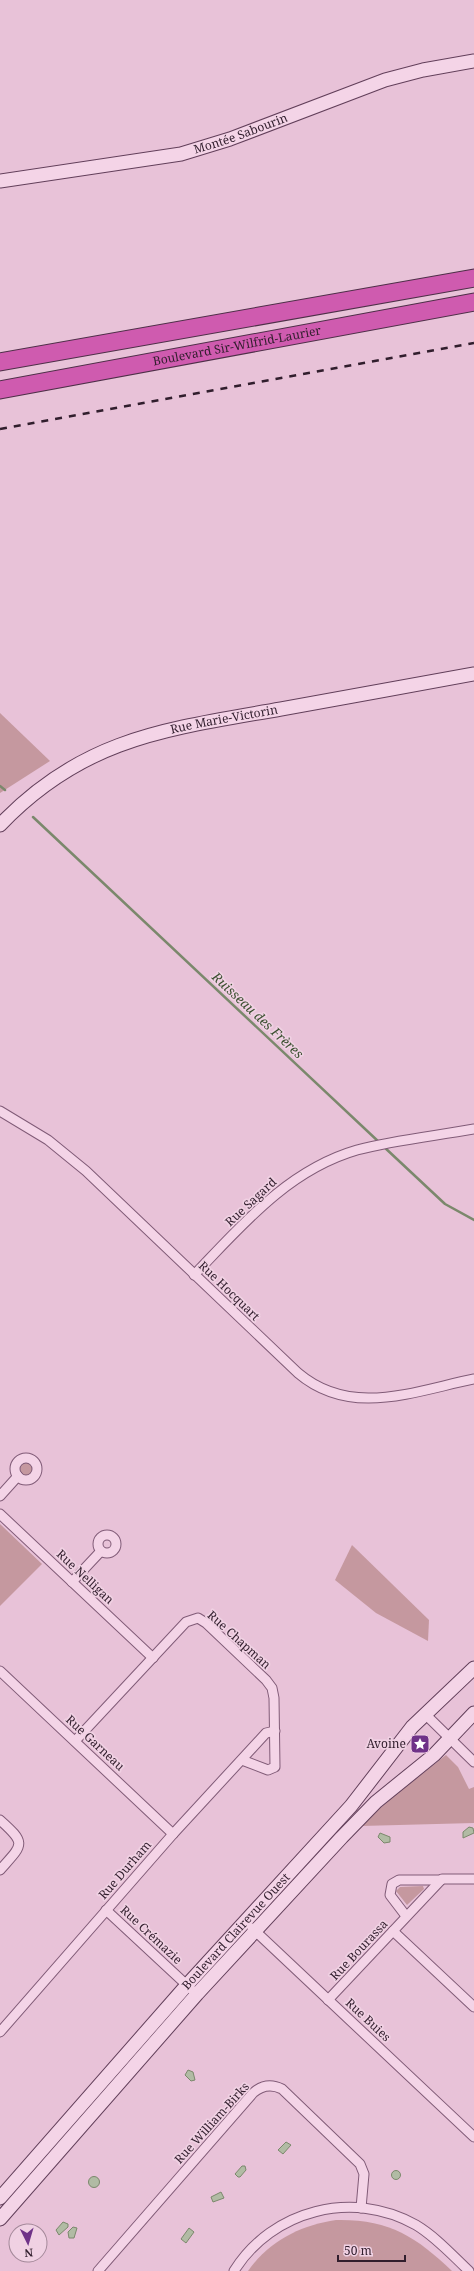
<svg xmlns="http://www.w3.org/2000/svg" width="474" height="2271" viewBox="0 0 474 2271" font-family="'Noto Serif',serif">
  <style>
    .green { fill: #c5989f }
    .water { fill: #b1bba4; stroke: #7b886c }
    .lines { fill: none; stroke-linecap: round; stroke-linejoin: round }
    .stream { stroke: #7b886c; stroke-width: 2.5 }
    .street-casing { stroke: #805b77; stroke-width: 11 }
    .secondary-casing { stroke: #623f5a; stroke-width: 15 }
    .highway-casing { stroke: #4e2f48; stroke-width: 19 }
    .street { stroke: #f4d4e7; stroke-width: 9 }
    .secondary { stroke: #f4d4e7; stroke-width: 13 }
    .highway { stroke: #cf5baf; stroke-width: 17 }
    .rail { stroke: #311e2d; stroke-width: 2.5; stroke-dasharray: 7 7; stroke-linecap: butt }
    .labels { text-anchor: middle; stroke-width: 3.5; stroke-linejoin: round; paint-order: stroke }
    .street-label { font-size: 12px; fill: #311e2d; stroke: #f0d1e3 }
    .poi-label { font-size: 12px; fill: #311e2d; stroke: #f0d1e3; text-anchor: end }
    .water-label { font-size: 13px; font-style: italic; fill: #3a4f2f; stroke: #f0d1e3 }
  </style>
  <rect width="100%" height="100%" fill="#e8c2d8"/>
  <g class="green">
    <path d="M0 713 50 761 0 793Z"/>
    <circle cx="27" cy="1469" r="7"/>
    <path d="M0 1524 42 1564 0 1606Z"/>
    <path d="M352 1545 429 1620 428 1641 376 1613 335 1580Z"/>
    <path d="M446 1755 458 1767 469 1789 474 1787V1823L361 1826 389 1800Z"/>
    <path d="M423 1886 424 1889 407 1905 396 1891 400 1887Z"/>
    <path d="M336 2220C389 2219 415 2236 452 2271H248C269 2241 301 2225 336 2220Z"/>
  </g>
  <g class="water">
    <path d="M469 1827 473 1828 474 1833 463 1838V1832Z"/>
    <path d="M380 1833 390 1837V1842L384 1843 378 1837Z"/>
    <path d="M188 2070 193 2072 195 2080 191 2081 185 2075Z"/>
    <path d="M286 2142 291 2145 283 2154 278 2150Z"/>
    <path d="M242 2166H245L246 2170 240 2177H238L235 2174Z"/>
    <circle cx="396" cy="2175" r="4.5"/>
    <circle cx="94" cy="2182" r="5.5"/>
    <path d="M221 2192 224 2198 213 2202 211 2197Z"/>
    <path d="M63 2222 68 2224V2227L59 2235 56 2230Z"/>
    <path d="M73 2227 77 2228 74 2238H69L68 2232Z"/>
    <path d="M189 2228 194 2232 186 2243 181 2239Z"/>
  </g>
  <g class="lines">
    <g class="stream">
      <path d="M0 786 5 790"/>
      <path d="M33 817 380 1143"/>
      <path d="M383 1146 445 1204 474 1220"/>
    </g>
    <g class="street-casing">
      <g id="street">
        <path d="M0 1111 48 1140 86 1171 298 1373C351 1418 414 1391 474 1379"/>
        <path d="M194 1275C242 1225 288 1170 357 1150 395 1140 435 1136 474 1129"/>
        <circle cx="26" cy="1469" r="11"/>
        <path d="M0 1496 18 1476"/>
        <path d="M0 1514 153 1658"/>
        <circle cx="107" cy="1544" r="9"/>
        <path d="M72 1582 101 1551"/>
        <path d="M0 1671 173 1834"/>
        <path d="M425 1714 474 1762"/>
        <path d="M75 1741 186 1622 198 1618 206 1623 266 1680 272 1688 274 1698 275 1767 268 1770 242 1760"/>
        <path d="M0 1820C27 1844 23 1844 0 1870"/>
        <path d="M106 1910 191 1989"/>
        <path d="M406 1916 390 1895 392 1884 399 1880H441"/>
        <path d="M252 1928 474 2137"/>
        <path d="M393 1931 474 2007"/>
        <path d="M328 2000 442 1879H474"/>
        <path d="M0 2032 173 1834 266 1733 275 1731"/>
        <path d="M98 2271 253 2093C262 2085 272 2084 282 2089L360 2164 364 2174 361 2208"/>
        <path d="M234 2271C272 2210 353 2189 416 2225 436 2237 452 2255 469 2271"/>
      </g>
    </g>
    <g class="secondary-casing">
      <g id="secondary">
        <path id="s1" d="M0 181 181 154 230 139 385 80 423 70 474 61"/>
        <path id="s2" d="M0 825C84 737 168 729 281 709 345 697 410 686 474 674"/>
        <path id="s3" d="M0 2198 187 1985 351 1806 412 1727 474 1668"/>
        <path d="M0 2219 197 1994 342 1837 376 1802 434 1755 474 1713"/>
      </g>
    </g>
    <g class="highway-casing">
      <g id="highway">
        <path d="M0 362 474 278"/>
        <path id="s4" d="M0 390 474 302"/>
      </g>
    </g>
    <use href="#street" class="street"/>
    <use href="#secondary" class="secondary"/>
    <use href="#highway" class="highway"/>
    <path class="rail" d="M0 429 474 343"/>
  </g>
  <defs>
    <g id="sight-square" transform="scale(1)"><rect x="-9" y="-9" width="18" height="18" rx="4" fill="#6f3288" stroke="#f0d1e3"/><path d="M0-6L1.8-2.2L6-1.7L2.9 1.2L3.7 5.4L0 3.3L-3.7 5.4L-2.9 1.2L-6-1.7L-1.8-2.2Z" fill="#fff"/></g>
  </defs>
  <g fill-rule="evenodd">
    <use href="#sight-square" x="420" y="1744"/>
  </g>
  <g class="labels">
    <g class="street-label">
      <text dy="4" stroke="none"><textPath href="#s1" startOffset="246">Montée Sabourin</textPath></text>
      <text dy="4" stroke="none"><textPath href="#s4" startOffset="241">Boulevard Sir-Wilfrid-Laurier</textPath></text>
      <text dy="4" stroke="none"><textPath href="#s2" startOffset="253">Rue Marie-Victorin</textPath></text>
      <text transform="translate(251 1202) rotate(-43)" y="4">Rue Sagard</text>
      <text transform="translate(229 1291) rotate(44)" y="4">Rue Hocquart</text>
      <text transform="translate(85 1577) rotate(43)" y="4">Rue Nelligan</text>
      <text transform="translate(239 1640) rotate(42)" y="4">Rue Chapman</text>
      <text transform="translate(95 1743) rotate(43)" y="4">Rue Garneau</text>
      <text transform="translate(125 1870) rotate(-49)" y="4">Rue Durham</text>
      <text dy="4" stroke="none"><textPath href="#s3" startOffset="356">Boulevard Clairevue Ouest</textPath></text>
      <text transform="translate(151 1935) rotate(43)" y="4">Rue Crémazie</text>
      <text transform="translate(359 1950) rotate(-47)" y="4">Rue Bourassa</text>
      <text transform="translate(368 2020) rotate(43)" y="4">Rue Buies</text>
      <text transform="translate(212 2123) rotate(-48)" y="4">Rue William-Birks</text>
    </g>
    <g class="poi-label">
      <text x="406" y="1748">Avoine</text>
    </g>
    <g class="water-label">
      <text transform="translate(258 1015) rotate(43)" y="5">Ruisseau des Frères</text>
    </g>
  </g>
  <g transform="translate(28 2243) rotate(175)"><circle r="19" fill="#f0d1e3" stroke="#a4899a"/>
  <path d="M0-3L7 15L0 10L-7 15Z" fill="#6f3288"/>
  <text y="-6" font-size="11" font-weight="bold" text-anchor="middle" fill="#311e2d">N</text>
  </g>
  <path d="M338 2255v6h67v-6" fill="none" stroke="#311e2d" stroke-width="2"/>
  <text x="344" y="2255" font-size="12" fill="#311e2d" stroke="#f0d1e3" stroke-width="3" paint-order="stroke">50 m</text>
</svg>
